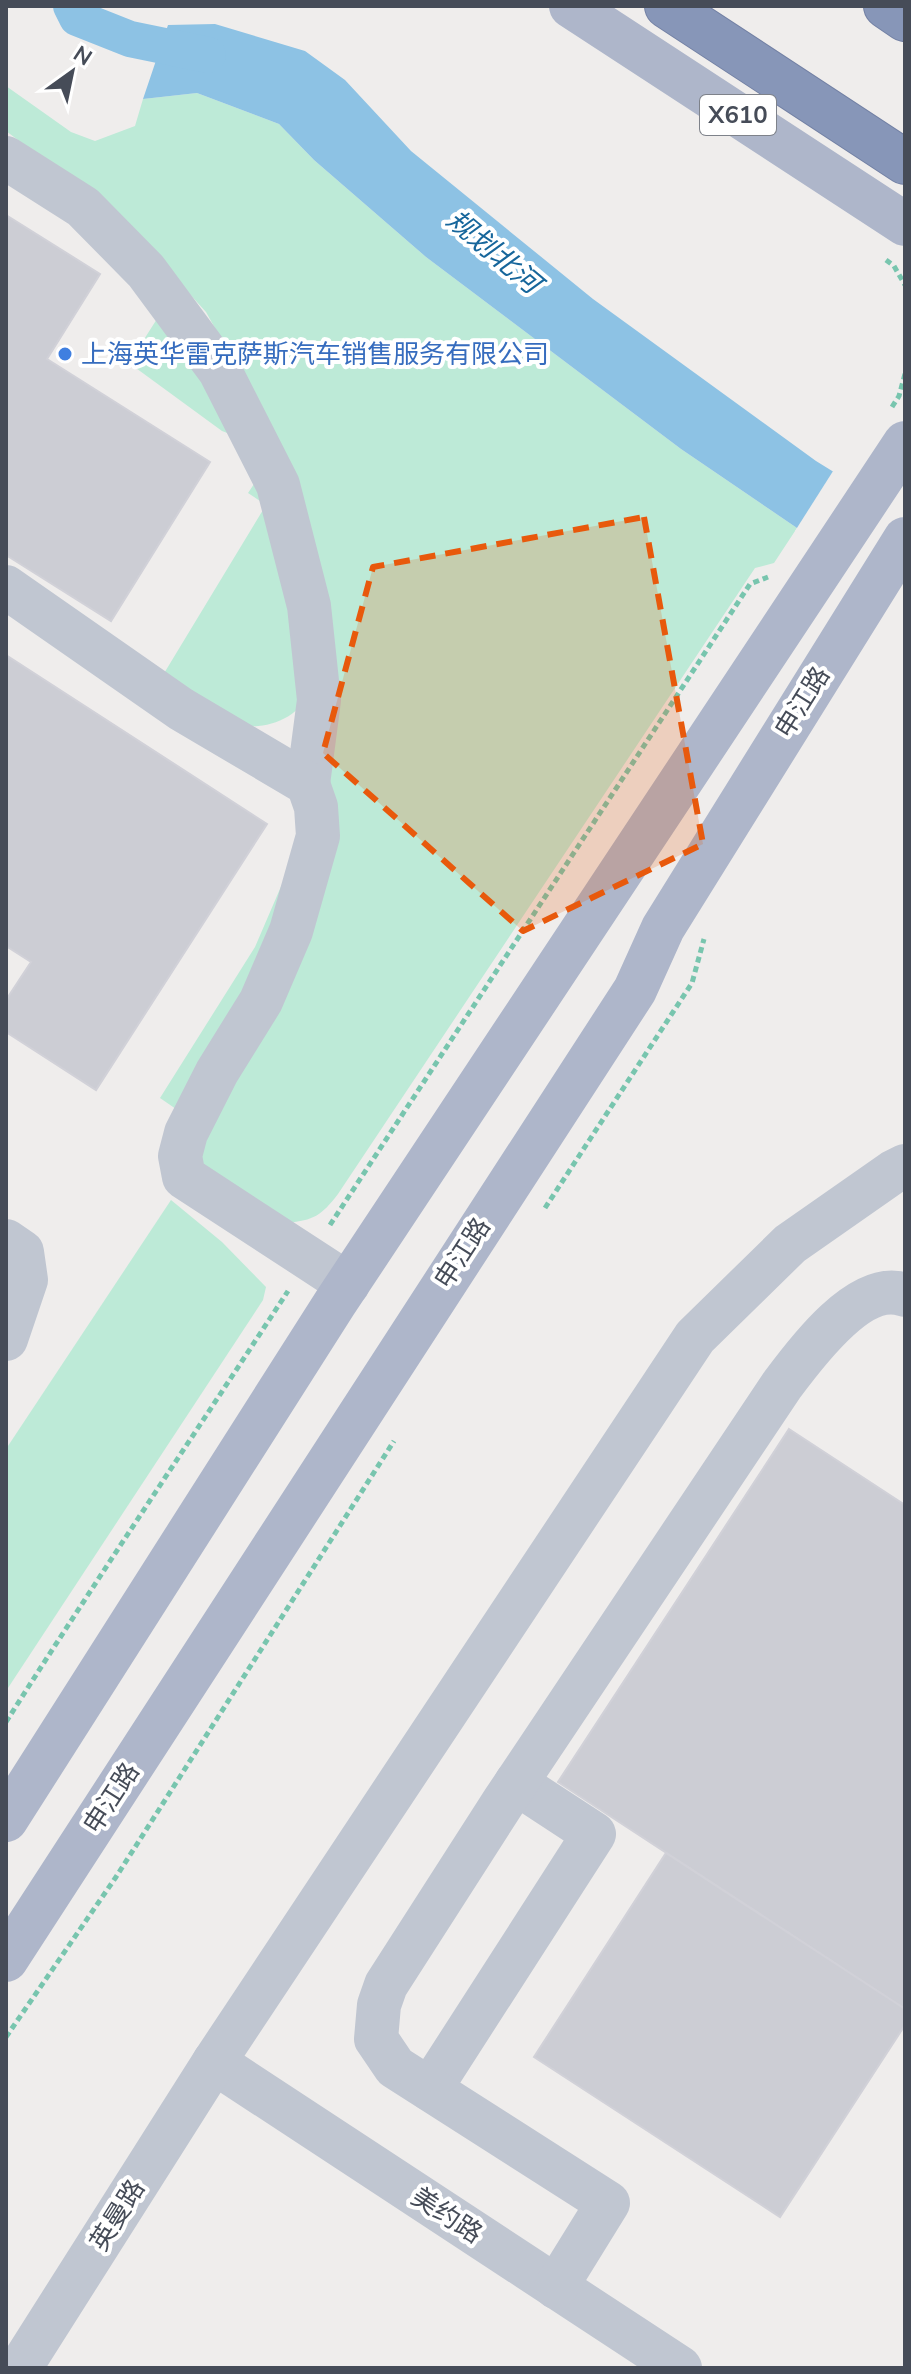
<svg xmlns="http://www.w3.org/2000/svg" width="911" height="2374" viewBox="0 0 911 2374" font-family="'Nunito Sans','Noto Sans SC',sans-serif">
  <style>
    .green { fill: #bdead7 }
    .water { fill: #8dc2e4 }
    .pier { fill: #efedec }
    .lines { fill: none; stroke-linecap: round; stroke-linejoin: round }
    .canal { stroke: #8dc2e4; stroke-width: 36 }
    .building { fill: #cccdd4; stroke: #d1d1d8; stroke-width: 2 }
    .highway-casing { stroke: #7381a4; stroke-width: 46 }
    .path { stroke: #78c5ae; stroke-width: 5; stroke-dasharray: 6 4; stroke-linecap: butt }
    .minor { stroke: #c0c6d1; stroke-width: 44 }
    .major { stroke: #aeb6ca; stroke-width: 44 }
    .highway { stroke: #8796b8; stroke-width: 44 }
    .marked { fill: #e8590c; fill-opacity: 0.2; stroke: #e8590c; stroke-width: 6; stroke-dasharray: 16 10; stroke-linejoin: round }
    .shop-dot { fill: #3f7fe0; stroke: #fff; stroke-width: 3 }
    .labels { text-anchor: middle; stroke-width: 8; stroke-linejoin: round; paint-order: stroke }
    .shield { fill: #fff; stroke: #7e828a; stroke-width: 2 }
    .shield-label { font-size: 24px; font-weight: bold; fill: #464c58 }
    .shop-label { font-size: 26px; fill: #366cbe; stroke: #fff; text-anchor: start }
    .street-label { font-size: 26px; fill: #464c58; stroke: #fff }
    .water-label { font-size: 28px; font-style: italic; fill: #17669b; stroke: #fff }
  </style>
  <rect width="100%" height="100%" fill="#efedec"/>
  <g class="green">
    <path d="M6 86 71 132 95 141 135 126 143 99 197 93 279 124 314 160 426 257 681 449 797 528 774 563 755 568 338 1194C321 1216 314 1220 287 1223L195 1161 325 854 272 430 206 312 119 216 6 131Z"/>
    <path d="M162 311C200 353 230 396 254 447 277 498 287 551 298 605 303 628 312 667 308 690 303 718 263 731 239 725 225 722 177 685 163 675L266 505 248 493 258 478 238 437 222 431 129 363Z"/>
    <path d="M301 840 247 992 176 1109 160 1098 255 947Z"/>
    <path d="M171 1200 222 1242 266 1287 263 1300 6 1691V1449Z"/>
  </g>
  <path class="water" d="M215 24 305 51 345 80 411 151 593 299 816 461 905 516 797 528 681 449 426 257 314 160 279 124 197 93 143 99 168 25Z"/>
  <path class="pier" d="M835 468 905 511V603L795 531Z"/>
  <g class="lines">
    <path class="canal" d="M71 6 77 18 130 39 208 55"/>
  </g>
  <g class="building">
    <path d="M6 215 100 274 47 359 210 462 111 621 6 555Z"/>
    <path d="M6 655 267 824 96 1090 6 1032V1000L31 962 6 946Z"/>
    <path d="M789 1429 905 1505V2009L558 1782Z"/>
    <path d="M666 1853 905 2009V2025L780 2217 534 2057Z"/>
  </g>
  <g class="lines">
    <g class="highway-casing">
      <g id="highway">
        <path d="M667 6 905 162"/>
        <path d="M886 6 905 19"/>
      </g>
    </g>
    <g class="path">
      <path d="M886 260 894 266 905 285"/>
      <path d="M892 407 899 396 905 374"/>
      <path d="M545 1208 692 983 704 939"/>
      <path d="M330 1225 750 584 768 577"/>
      <path d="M6 1722C98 1577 194 1435 288 1291"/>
      <path d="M6 2037 116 1877 394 1441"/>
    </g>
    <g class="minor">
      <path d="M6 158 83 207 146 271 220 371 278 485 309 606 319 700 308 784"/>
      <path d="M6 587 181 709 308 784 316 807 318 836 291 931 261 1001 217 1072 186 1133 180 1156 184 1177 348 1284"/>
      <path d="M6 1241 22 1252 26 1280 6 1339"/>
      <path d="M214 2062 680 2368"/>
      <path d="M430 2089 594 1834 516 1783"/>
      <path d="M556 2287 608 2203 395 2067 376 2039 379 2005 386 1985 504 1801 782 1385C805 1354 861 1278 905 1295"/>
      <path d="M20 2368 214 2062 695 1337 790 1244 893 1172 905 1166"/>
    </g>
    <g class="major">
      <path d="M571 6 905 224"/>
      <path d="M6 1820 335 1303 905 443"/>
      <path d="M6 1960 635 990 663 928 905 539"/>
    </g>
    <use href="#highway" class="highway"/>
  </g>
  <path class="marked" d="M644 517 703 844 523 931 323 753 373 567Z"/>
  <circle class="shop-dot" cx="65" cy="354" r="8"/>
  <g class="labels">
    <rect class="shield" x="700" y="95" width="76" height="40" rx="6"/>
    <g class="shield-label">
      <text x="738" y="123">X610</text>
    </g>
    <g class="shop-label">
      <text x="81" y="363">上海英华雷克萨斯汽车销售服务有限公司</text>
    </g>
    <g class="street-label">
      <text transform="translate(802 702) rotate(-58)" y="9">申江路</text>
      <text transform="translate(462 1253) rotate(-57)" y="9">申江路</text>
      <text transform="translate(111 1798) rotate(-57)" y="9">申江路</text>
      <text transform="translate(117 2215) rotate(-58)" y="9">英曼路</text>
      <text transform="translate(447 2215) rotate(33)" y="9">美约路</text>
    </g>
    <g class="water-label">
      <text transform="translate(494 251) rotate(40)" y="10">规划北河</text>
    </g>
  </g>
  <rect width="911" height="2374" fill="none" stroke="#464c58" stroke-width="16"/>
  <g transform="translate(72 72) rotate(33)" stroke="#ffffff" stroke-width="6" paint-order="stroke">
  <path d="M0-6L14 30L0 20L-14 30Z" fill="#464c58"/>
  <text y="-12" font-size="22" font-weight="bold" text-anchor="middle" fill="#464c58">N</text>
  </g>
</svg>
